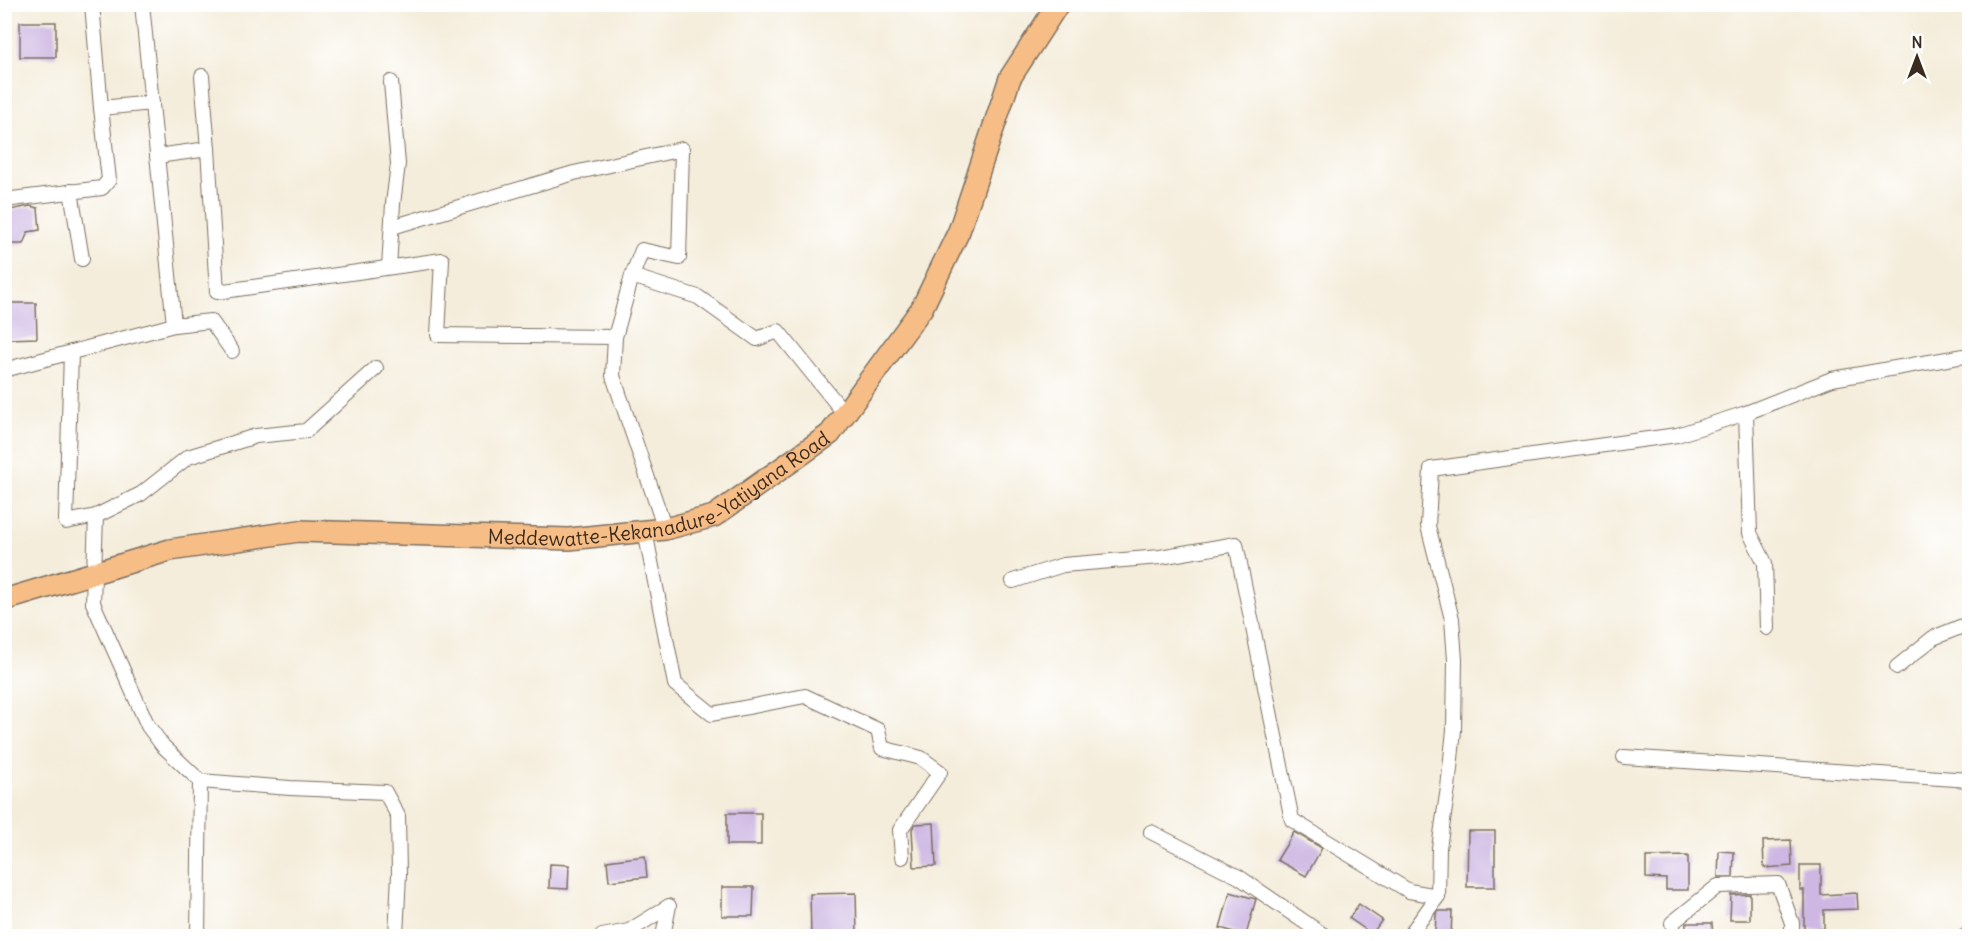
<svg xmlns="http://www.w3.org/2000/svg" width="1974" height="941" viewBox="0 0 1974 941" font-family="Delius,sans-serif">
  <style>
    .building { fill: #ceb7e3 }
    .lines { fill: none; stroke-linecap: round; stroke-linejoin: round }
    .street-casing { stroke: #7c6e60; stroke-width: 16 }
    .primary-casing { stroke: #7c6e60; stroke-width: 24 }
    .street { stroke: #fff; stroke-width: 14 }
    .primary { stroke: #f6be86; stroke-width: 21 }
    .labels { text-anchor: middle; stroke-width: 5; stroke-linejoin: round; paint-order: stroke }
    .street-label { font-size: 20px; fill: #3b2a1e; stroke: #fff }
  </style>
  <rect width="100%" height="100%" fill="#fff"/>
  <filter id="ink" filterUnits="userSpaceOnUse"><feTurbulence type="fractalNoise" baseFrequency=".0167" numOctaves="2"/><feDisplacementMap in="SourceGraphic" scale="12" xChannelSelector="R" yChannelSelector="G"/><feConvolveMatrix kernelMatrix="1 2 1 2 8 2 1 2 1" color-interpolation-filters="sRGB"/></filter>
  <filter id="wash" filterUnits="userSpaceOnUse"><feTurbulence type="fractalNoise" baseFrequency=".008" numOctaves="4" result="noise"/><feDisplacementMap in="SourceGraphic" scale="24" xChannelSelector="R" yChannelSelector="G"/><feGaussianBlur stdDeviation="1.35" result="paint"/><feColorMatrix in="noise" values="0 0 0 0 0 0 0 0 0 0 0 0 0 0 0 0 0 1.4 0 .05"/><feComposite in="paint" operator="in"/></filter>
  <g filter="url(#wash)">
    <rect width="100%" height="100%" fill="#f4eddb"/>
    <g id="blocks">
      <g class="building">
        <rect x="20" y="22" width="36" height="35"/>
        <path d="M30 206 38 208 40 230 28 232 23 244H11L4 232V211Z"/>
        <path d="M6 303H36L37 338 7 339Z"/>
        <rect x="727" y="813" width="34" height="32"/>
        <path d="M934 823 936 866 914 867 912 829 915 824Z"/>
        <path d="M1468 831H1495V887H1467Z"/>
        <path d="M1294 832 1322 848 1306 876 1277 860Z"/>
        <path d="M1791 840 1792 866 1764 868 1763 841Z"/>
        <path d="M1719 851 1734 852 1733 877H1718Z"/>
        <path d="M645 856 647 877 609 881 607 861Z"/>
        <path d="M1688 856V890H1666V879L1646 878V857Z"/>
        <path d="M550 864 569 865 568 889 549 888Z"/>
        <path d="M1800 865H1821V895L1857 893 1858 909 1824 910V929H1804V890H1800Z"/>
        <path d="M722 887H754L753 916H722Z"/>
        <path d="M1230 892 1256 899 1246 935 1220 928Z"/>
        <path d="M856 893 857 935 811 936 810 894Z"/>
        <path d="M1750 894V920H1730L1731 895Z"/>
        <path d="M1359 904 1382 920 1372 934 1349 918Z"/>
        <path d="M1438 911H1452L1451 936H1435L1436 914Z"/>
        <path d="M1686 923H1712L1713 936H1685Z"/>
      </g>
    </g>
  </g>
  <g filter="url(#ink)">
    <use href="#blocks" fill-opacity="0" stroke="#7c6e60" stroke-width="1.5"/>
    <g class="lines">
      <g class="street-casing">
        <g id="street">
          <path d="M92 4 101 108 152 103"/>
          <path d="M208 149 217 292 442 260 438 335 615 337 613 376 665 529"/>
          <path d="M157 156 208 149 202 76"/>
          <path d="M71 191 82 259"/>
          <path d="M4 200 102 188 109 180 101 108"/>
          <path d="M392 227 574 173 682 149 679 258 642 250 632 276 615 337"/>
          <path d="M389 267 393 204 398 164 391 82"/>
          <path d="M632 276 698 297 757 339 778 331 845 414"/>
          <path d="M174 325 211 321 232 351"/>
          <path d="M71 352 66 522 96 516 93 603 148 726 163 746 200 781 290 788 385 792 398 816 399 874 396 936"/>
          <path d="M4 370 174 325 142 4"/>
          <path d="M1746 413 1750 533 1765 563 1767 628"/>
          <path d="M96 516 141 494 188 457 256 436 306 431 376 368"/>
          <path d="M645 531 675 684 712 714 805 696 878 730 882 748 921 758 940 772 900 830 902 857"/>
          <path d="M1013 581 1063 565 1160 557 1236 544 1292 820 1409 891 1438 896 1409 936"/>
          <path d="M1897 667 1933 638 1970 623"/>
          <path d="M1624 757 1970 780"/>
          <path d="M1151 832 1239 877 1325 936"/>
          <path d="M1438 896 1439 848 1448 788 1454 730 1455 660 1452 619 1428 526 1431 469 1677 435 1746 413 1832 379 1970 355"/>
          <path d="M198 936 200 781"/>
          <path d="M602 936 629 931 669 906 663 936"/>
          <path d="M1675 936 1672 923 1718 886 1778 884 1792 923V936"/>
          <path d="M1965 936 1970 933"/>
        </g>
      </g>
      <g class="primary-casing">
        <g id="primary">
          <path id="s1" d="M4 600 170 550 299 531 569 539 665 529 714 516 830 434 922 308 959 231 1010 78 1058 4"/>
        </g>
      </g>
      <use href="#street" class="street"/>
      <use href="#primary" class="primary"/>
    </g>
  </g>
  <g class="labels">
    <g class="street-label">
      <text dy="7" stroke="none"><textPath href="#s1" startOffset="676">Meddewatte-Kekanadure-Yatiyana Road</textPath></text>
    </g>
  </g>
  <rect width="1974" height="941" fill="none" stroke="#fff" stroke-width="24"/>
  <g transform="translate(1917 57)" stroke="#ffffff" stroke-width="4.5" paint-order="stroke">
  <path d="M0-4.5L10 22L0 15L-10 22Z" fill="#3b2a1e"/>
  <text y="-9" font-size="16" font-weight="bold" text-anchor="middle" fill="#3b2a1e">N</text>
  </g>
</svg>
